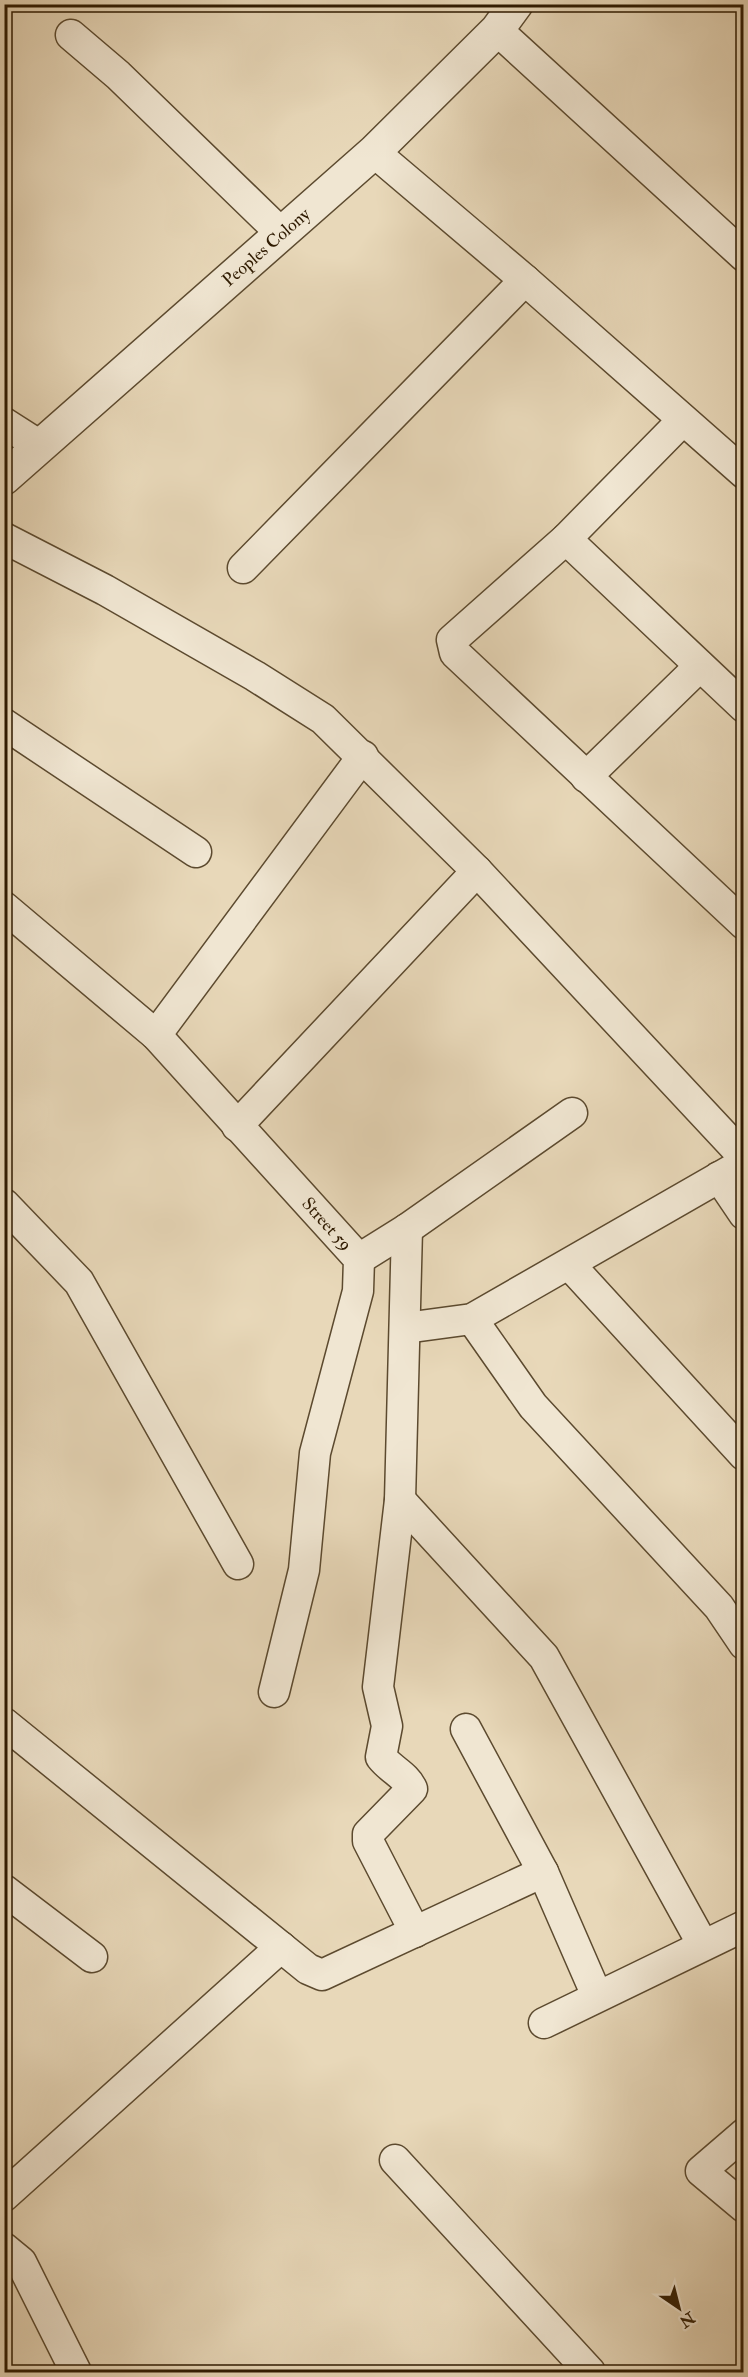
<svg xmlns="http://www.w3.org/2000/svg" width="748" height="2377" viewBox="0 0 748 2377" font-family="'IM FELL Double Pica',serif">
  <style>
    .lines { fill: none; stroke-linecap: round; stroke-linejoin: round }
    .minor-casing { stroke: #5c4a2f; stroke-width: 33 }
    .tertiary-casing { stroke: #5c4a2f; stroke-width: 36 }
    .minor { stroke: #f0e6d2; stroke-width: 30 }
    .tertiary { stroke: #f0e6d2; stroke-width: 33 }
    .labels { text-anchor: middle; stroke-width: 6; stroke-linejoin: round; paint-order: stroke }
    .street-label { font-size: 18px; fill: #2e1a01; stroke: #f0e6d2 }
  </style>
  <rect width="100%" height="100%" fill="#e8d8b9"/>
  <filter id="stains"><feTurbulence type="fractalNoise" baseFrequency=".00333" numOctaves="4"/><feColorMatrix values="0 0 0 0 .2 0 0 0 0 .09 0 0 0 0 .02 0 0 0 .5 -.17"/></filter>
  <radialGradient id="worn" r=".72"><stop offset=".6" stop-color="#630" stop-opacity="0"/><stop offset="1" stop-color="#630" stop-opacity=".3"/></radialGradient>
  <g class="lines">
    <g class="minor-casing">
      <g id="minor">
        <path d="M497 30 744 256"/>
        <path d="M71 35 118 75 282 234"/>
        <path d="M374 152 525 280 744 473"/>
        <path d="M683 420 566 539 452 640 455 653 744 924"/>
        <path d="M4 423 40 446"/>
        <path d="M4 538 105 590 255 676 323 719 477 871 744 1157"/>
        <path d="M566 539 744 707"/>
        <path d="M243 568 525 280"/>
        <path d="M4 724 196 852"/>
        <path d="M586 777 700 666"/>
        <path d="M4 907 156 1035 359 1259 358 1291 315 1453 304 1570 274 1692"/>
        <path d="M156 1035 363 756"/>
        <path d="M237 1126 477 871"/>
        <path d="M719 1177 744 1214"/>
        <path d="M4 1204 79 1282 238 1564"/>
        <path d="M407 1229 400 1500 378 1687 387 1726 381 1757C391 1770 406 1775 412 1789L368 1834V1841L415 1932"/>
        <path d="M359 1259 407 1229 572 1113"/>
        <path d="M569 1264 744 1455"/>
        <path d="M472 1319 533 1406 719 1607 744 1644"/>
        <path d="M405 1328 472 1319 744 1163"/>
        <path d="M400 1500 544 1657 703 1945"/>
        <path d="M4 1723 308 1969 322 1975 543 1872"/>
        <path d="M466 1729 543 1872 597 1996"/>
        <path d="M4 1890 92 1957"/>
        <path d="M544 2023 744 1926"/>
        <path d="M744 2134 701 2171 744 2207"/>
        <path d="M395 2160 590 2372"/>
        <path d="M4 2196 281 1947"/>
        <path d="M4 2248 21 2262 76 2372"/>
      </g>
    </g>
    <g class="tertiary-casing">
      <path id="tertiary" d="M4 478 374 152 497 30 516 4"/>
    </g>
    <use href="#minor" class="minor"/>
    <use href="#tertiary" class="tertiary"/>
  </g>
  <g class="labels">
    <g class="street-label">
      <text transform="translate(266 247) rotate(-41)" y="6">Peoples Colony</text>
      <text transform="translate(327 1224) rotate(48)" y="6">Street 59</text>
    </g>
  </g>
  <rect width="748" height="2377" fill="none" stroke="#e8d8b9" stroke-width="24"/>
  <rect x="6" y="6" width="736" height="2365" fill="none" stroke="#2e1a01" stroke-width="3"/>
  <rect x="12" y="12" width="724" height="2353" fill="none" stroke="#2e1a01" stroke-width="1.5"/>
  <g transform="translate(679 2308) rotate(145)" stroke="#f0e6d2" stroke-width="4.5" paint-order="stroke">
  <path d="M0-4.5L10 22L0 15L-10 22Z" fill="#2e1a01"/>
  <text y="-9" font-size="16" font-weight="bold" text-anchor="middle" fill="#2e1a01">N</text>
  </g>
  <rect width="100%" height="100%" filter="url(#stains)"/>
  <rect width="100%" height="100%" fill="url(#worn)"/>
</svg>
